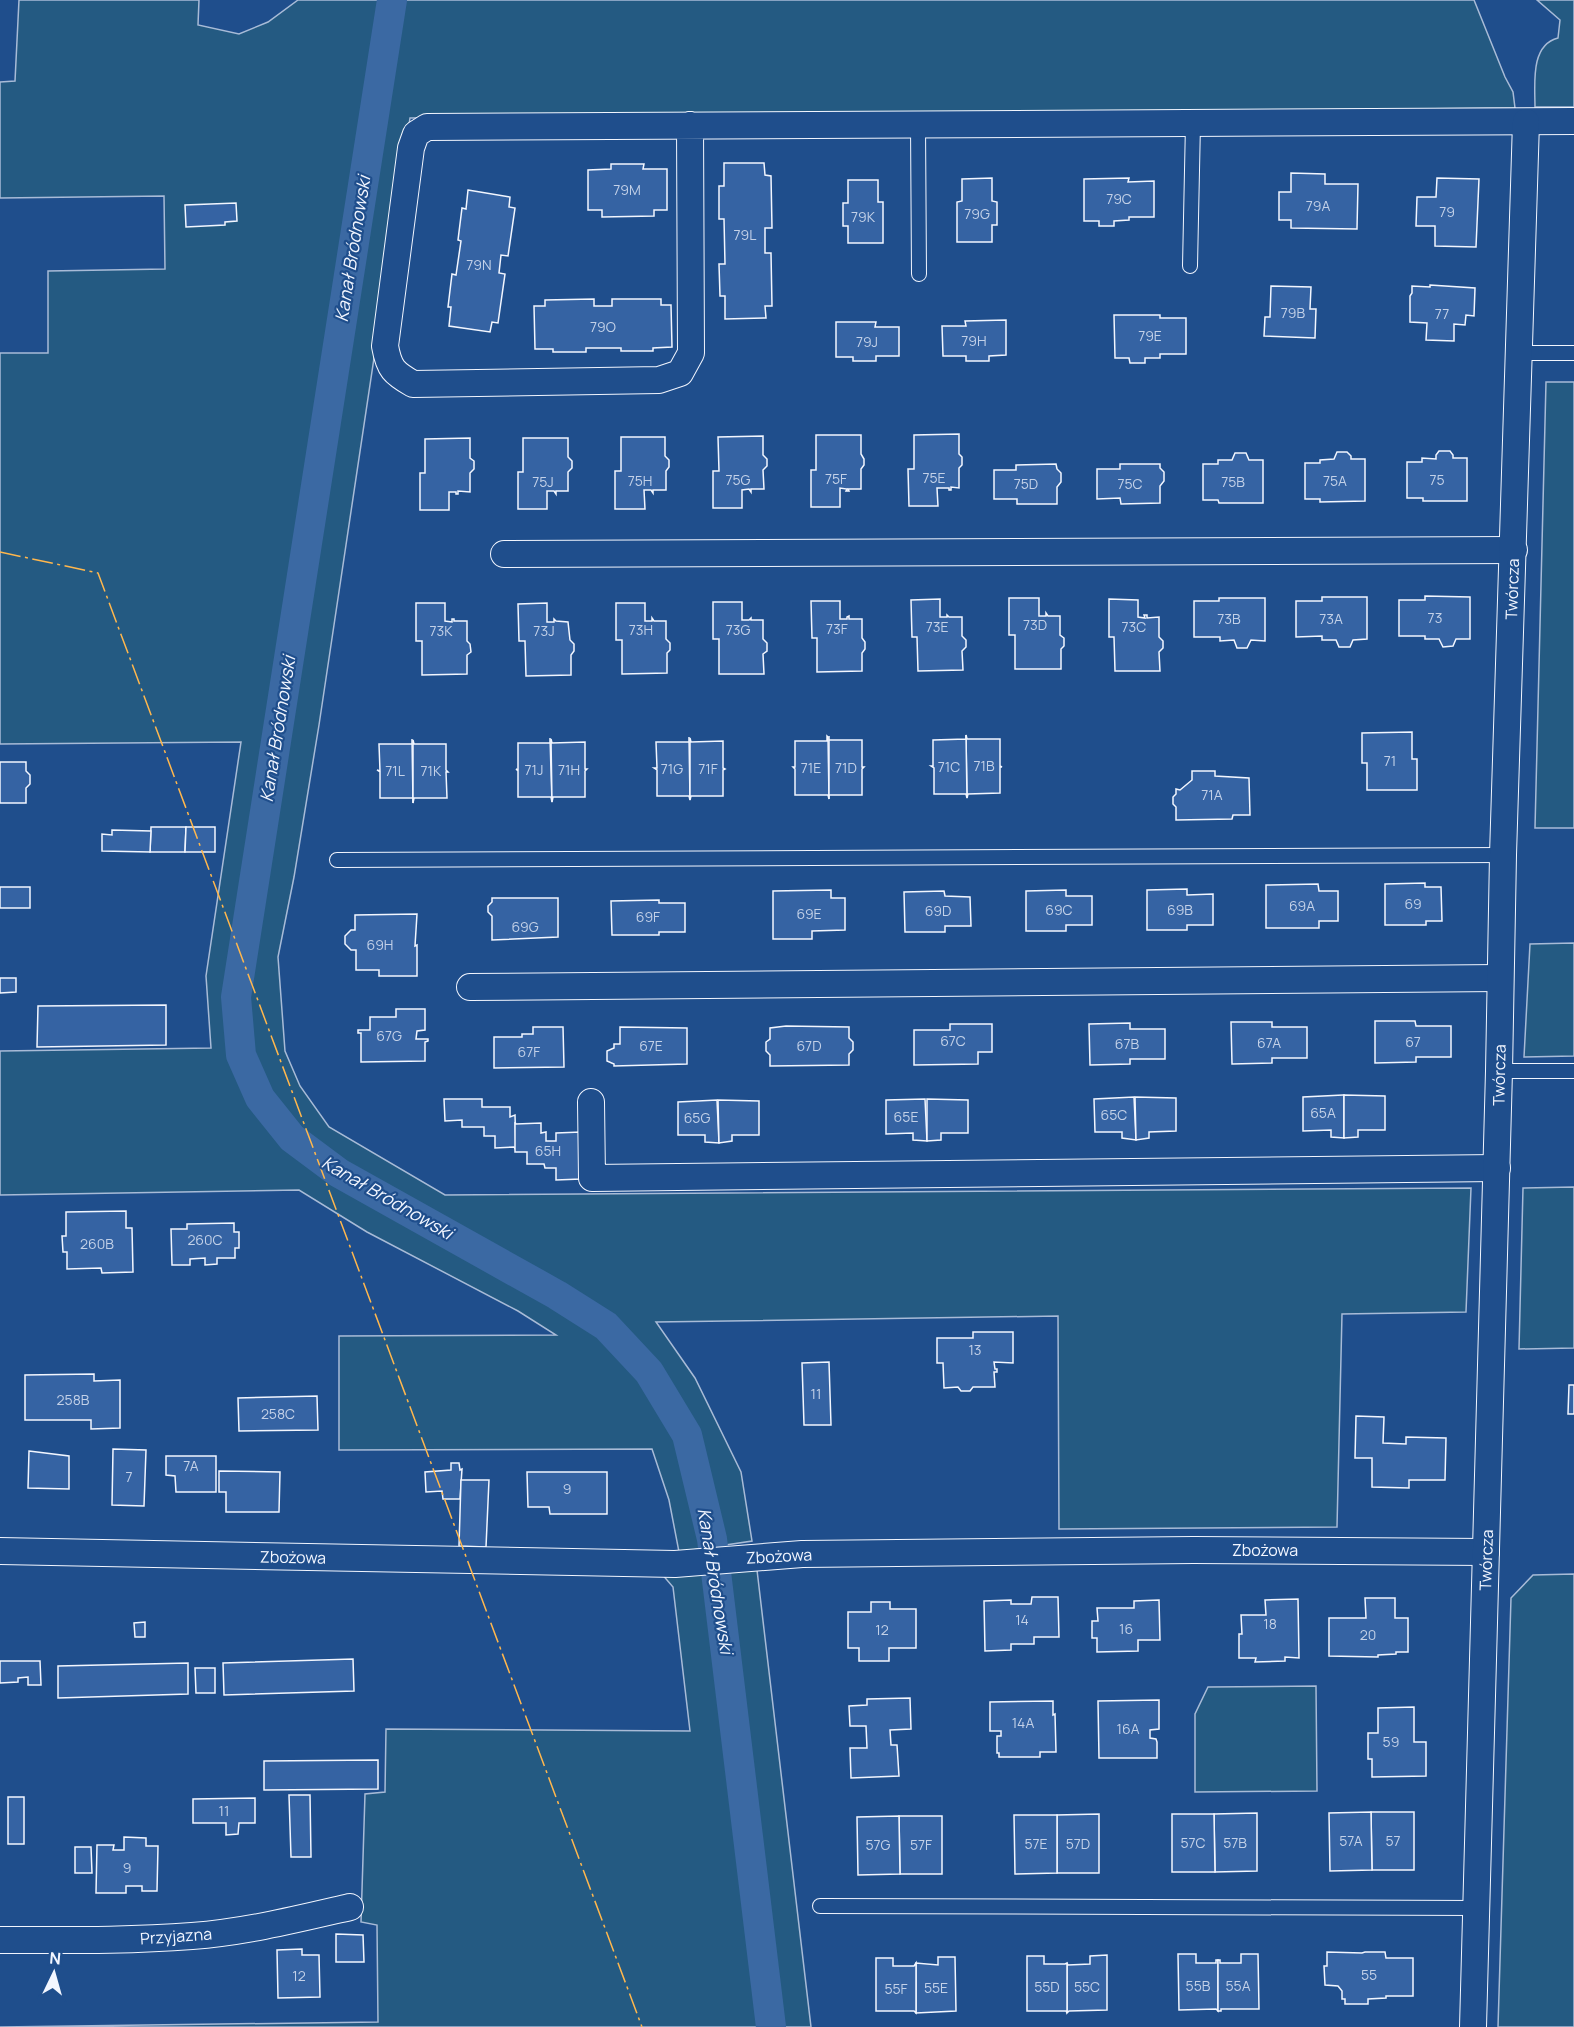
<svg xmlns="http://www.w3.org/2000/svg" width="1574" height="2027" viewBox="0 0 1574 2027" font-family="Manrope,sans-serif">
  <style>
    .green { fill: #245a82; stroke: #a8bbd7; stroke-width: 1.5 }
    .lines { fill: none; stroke-linecap: round; stroke-linejoin: round }
    .canal { stroke: #3b69a3; stroke-width: 30 }
    .building { fill: #3563a3; stroke: #f2f6ff; stroke-width: 1.5 }
    .service-casing { stroke: #f2f6ff; stroke-width: 16 }
    .minor-casing { stroke: #f2f6ff; stroke-width: 28 }
    .service { stroke: #1f4e8c; stroke-width: 14 }
    .minor { stroke: #1f4e8c; stroke-width: 26 }
    .power { stroke: #ffb74d; stroke-width: 1.5; stroke-dasharray: 21 4.5 3 4.5; stroke-linecap: butt }
    .labels { text-anchor: middle; stroke-width: 4.5; stroke-linejoin: round; paint-order: stroke }
    .number-label { font-size: 14px; fill: #c3d1e8 }
    .street-label { font-size: 16px; fill: #f2f6ff; stroke: #1f4e8c }
    .water-label { font-size: 18px; font-style: italic; fill: #f2f6ff; stroke: #1f4e8c }
  </style>
  <rect width="100%" height="100%" fill="#1f4e8c"/>
  <g class="green">
    <path d="M19 0H199L198 25 239 34 268 22 298 0H1474L1505 77 1513 92 1515 108 410 118 319 725 294 877 278 957 285 1051 300 1086 329 1127 445 1195 1471 1188 1466 1312 1342 1314 1337 1527 1059 1529 1058 1316 656 1322 695 1378 741 1472 752 1541 679 1552 669 1500 652 1449 339 1450V1336L556 1335 518 1311 367 1232 299 1190 0 1195V1051L211 1048 206 976 241 742 0 744V353H48V271L165 269 164 196 0 198V82L15 81Z"/>
    <path d="M1537 0H1574V107H1535C1535 84 1530 45 1558 38L1560 20Z"/>
    <path d="M1546 382H1574V828H1535Z"/>
    <path d="M1574 943V1056L1524 1057 1530 944Z"/>
    <path d="M1574 1187V1348L1519 1349 1523 1188Z"/>
    <path d="M757 1570 811 2027H0L378 2022 377 1925 361 1922 365 1794 385 1792 386 1729 690 1731 673 1587 661 1573 684 1576Z"/>
    <path d="M1574 1574V2027H1498L1511 1598 1533 1575Z"/>
    <path d="M1316 1686 1317 1791 1195 1792V1714L1208 1687Z"/>
  </g>
  <g class="lines">
    <path class="canal" d="M392 0 236 997 241 1055 260 1098 292 1138 339 1173 557 1295 606 1326 649 1372 687 1435 712 1539 771 2027"/>
  </g>
  <g class="building">
    <path d="M724 163H764L765 175 771 176 772 228H765V253H771L772 306H765L766 318 725 319V296H720L719 264H725L724 219H719V186H724Z"/>
    <path d="M611 164H644L643 169H667V210H654V216L602 217V210H588V170L611 169Z"/>
    <path d="M1291 173 1325 174V184H1358L1357 229 1291 228V220H1279V192H1291Z"/>
    <path d="M992 178V201L997 202V225H992V242H957V202L962 201V179Z"/>
    <path d="M1129 178 1128 182 1154 181V217H1129V220L1114 221V226H1099V221H1084V179Z"/>
    <path d="M1437 178 1479 179 1476 247 1435 246V226H1416L1417 197H1436Z"/>
    <path d="M848 180H878V202H883V243H848V226H843V203H848Z"/>
    <path d="M468 190 510 197 509 207 515 208 508 256 501 255 499 273 505 274 498 323 492 322 490 332 449 326 451 307H448L452 274 456 275 461 241 458 240 462 208 466 209Z"/>
    <path d="M236 203 237 221 225 222V225L186 227 185 205Z"/>
    <path d="M1430 285 1475 288 1474 316 1466 315 1465 325 1454 324V341L1426 340 1427 323 1410 322V296L1412 293V286L1430 287Z"/>
    <path d="M1271 286 1311 287 1310 309H1316L1315 338 1264 336 1265 317H1270Z"/>
    <path d="M594 299V306H612V299H661V305H671L672 347 653 348V351H621V348H586V352H553V349H535L534 306H545V300Z"/>
    <path d="M1114 315H1160V318H1186V354H1160V358H1145V363H1130L1129 358H1115Z"/>
    <path d="M1006 320V355L989 356V361H966V356H943L942 326H966L965 321Z"/>
    <path d="M836 322H876L875 327H899V356H876V361H853V357H836Z"/>
    <path d="M959 434V454L962 457V465L959 468V488L951 487V490H949V488H937L938 506H909L908 469H914V435Z"/>
    <path d="M816 435H861V454L864 459V465L861 469V489H848L849 491H846L847 489 840 488V507H811V470H816Z"/>
    <path d="M763 436V455L767 459V466L763 470 764 489H751V492L749 489 742 490V508H713V471H719L718 437Z"/>
    <path d="M621 437H665V456L669 460V467L666 471V490H653V493L651 490H644L645 509H615V471H621Z"/>
    <path d="M470 438V458L474 461V469L470 473V492L458 491V494H456V492H449V510H420V473H425V439Z"/>
    <path d="M523 438H568V457L572 461V468L568 472V491H556V494L554 491H547V509H518V472H523Z"/>
    <path d="M1439 451H1450L1453 455V458H1467V501H1423V498H1407V462H1422V458L1436 459V455Z"/>
    <path d="M1337 452H1347L1351 456V459H1365V501L1320 502V499H1305V463H1320V460L1334 459Z"/>
    <path d="M1235 453H1246L1249 460H1263V503H1219L1218 500H1203V464H1218V460H1232Z"/>
    <path d="M1056 464 1057 469 1061 473V482L1057 487V504H1017V499H994V470H1016V465Z"/>
    <path d="M1120 464H1160V468L1164 472V481L1160 486V503L1121 504 1120 498 1097 499V469H1120Z"/>
    <path d="M1425 596 1470 597V639H1456L1453 646 1443 647 1439 639H1425V636H1399V600H1425Z"/>
    <path d="M1322 597H1367V639L1353 640 1350 647H1339L1336 640H1322V636L1296 637V601H1322Z"/>
    <path d="M1009 598H1039V616H1046V613L1048 616H1060V635L1064 638V646L1061 649V669H1015V635H1009Z"/>
    <path d="M1219 598H1265V641L1251 640 1247 648H1237L1234 640 1220 641V637H1194V601H1219Z"/>
    <path d="M940 599V617H947V615L949 617H962V636L966 640V647L962 651 963 670 918 671 917 637H912L911 600Z"/>
    <path d="M1109 599 1138 600V617L1145 618 1144 615H1147V618L1159 617V637L1163 641V648L1159 652 1160 671H1115L1114 637H1109Z"/>
    <path d="M811 601H840V619H847V617L849 616V619H862V638L865 642V649L862 653V671L817 672V638H812Z"/>
    <path d="M713 602H742V620H749L751 618V620H763V639L767 643V651L763 654 764 674H719V639H713Z"/>
    <path d="M416 603H445V621L452 622V619H454V621H467V641L470 644 471 652 467 655V674L422 675V641H416Z"/>
    <path d="M547 603V622H554V619L556 621 568 622 570 640 574 644V651L571 655V675L526 676 525 641H519L518 604Z"/>
    <path d="M616 603H645V621H652V618L654 621H666V639L670 643V650L667 653V673L622 674V640H616Z"/>
    <path d="M1412 732V759H1417V790H1367V763H1362V733Z"/>
    <path d="M966 735 967 739H1000V766L1002 767H1000V793L968 794 967 798Z"/>
    <path d="M966 735 967 798 966 794H934V768L931 766H933V740L966 739Z"/>
    <path d="M827 736 828 737 829 799 828 795H795V769L793 767H795V741H827Z"/>
    <path d="M829 736V740H862V767H864L862 769V795H829V799Z"/>
    <path d="M689 737 690 800 689 796H657V770L654 768H657L656 742H689Z"/>
    <path d="M550 738 552 802 551 797H518V771L516 769 518 770V743H550Z"/>
    <path d="M690 738 691 742 723 741V768L725 769 723 770V796H691L690 800Z"/>
    <path d="M412 739 413 803V798H380V772L377 770 380 771 379 744H412Z"/>
    <path d="M551 739 552 743 585 742V769H587L585 771V797H553L552 802Z"/>
    <path d="M413 740 414 744H446V770L448 772H446L447 798H414L413 803Z"/>
    <path d="M0 762H26V771L30 775V784L26 788V803H0Z"/>
    <path d="M1192 771H1215V776L1249 778 1250 815H1233L1232 819 1176 820V807L1173 804V797L1176 794V789L1180 790 1192 780Z"/>
    <path d="M151 827H186L185 852H150Z"/>
    <path d="M186 827H215V852H185Z"/>
    <path d="M112 830 151 831 150 852 102 851V834L112 835Z"/>
    <path d="M1425 883V887H1441L1442 921H1426V925H1385V884Z"/>
    <path d="M1318 884 1319 891H1338V921H1319V928H1266V885Z"/>
    <rect x="0" y="887" width="30" height="21"/>
    <path d="M1187 889V895L1213 894V925H1187V930H1147V890Z"/>
    <path d="M831 890V898H845V930L812 931V939H773V891Z"/>
    <path d="M1066 890V896H1092V925H1066V931H1026V891Z"/>
    <path d="M944 891 945 896 970 897 971 926H945V932H905L904 892Z"/>
    <path d="M492 898H558V937L492 940V916L488 912V906L492 902Z"/>
    <path d="M659 900V903H685V932H659V935H612L611 901Z"/>
    <path d="M417 914 415 946 417 945V976H379V970H356V950H351L345 944V936L351 930H355V915Z"/>
    <path d="M0 978H16V992L0 993Z"/>
    <path d="M166 1005V1045L37 1047 38 1006Z"/>
    <path d="M396 1009H425V1030L417 1031 416 1039H428V1041L425 1042V1061L361 1062V1033H358V1030H370V1017H396Z"/>
    <path d="M1375 1021H1415L1416 1026H1451V1057H1416V1062L1375 1063Z"/>
    <path d="M1231 1022H1272V1027H1307V1058H1272V1063L1232 1064Z"/>
    <path d="M1130 1023V1029H1165V1059H1130V1064L1090 1065 1089 1024Z"/>
    <path d="M950 1024H992V1052H978V1064L914 1065V1030H950Z"/>
    <path d="M786 1026 849 1027V1038L853 1042V1050L849 1054V1065L770 1066V1055L766 1051V1042L770 1039V1028Z"/>
    <path d="M533 1027H563L564 1067 494 1068V1037H522V1034H533Z"/>
    <path d="M620 1027 687 1028V1064L614 1066V1064L607 1061V1051L614 1048V1044H620Z"/>
    <path d="M1343 1095H1344V1138L1331 1137V1130L1303 1131V1097Z"/>
    <path d="M1344 1095 1385 1096V1130H1358V1137L1344 1138Z"/>
    <path d="M1134 1097 1136 1140 1122 1138V1132H1095L1094 1099Z"/>
    <path d="M1135 1097 1176 1098V1131L1149 1132V1138L1136 1140Z"/>
    <path d="M444 1099H482V1107H510V1117L515 1115 516 1150 514 1147 495 1148V1136H484V1127H462V1120L445 1121Z"/>
    <path d="M925 1099 927 1141 913 1140V1133L886 1134V1100Z"/>
    <path d="M927 1099 968 1100V1133H941V1140L927 1141Z"/>
    <path d="M717 1100 719 1143 705 1142V1135H678V1102Z"/>
    <path d="M718 1100 759 1101V1135H732V1141L719 1143Z"/>
    <path d="M515 1122 516 1124 541 1123V1133L546 1132V1141H556V1133L581 1132V1179L556 1180V1168H545L544 1164H527V1152H515Z"/>
    <path d="M126 1211V1228H132L133 1272 102 1273 101 1268 67 1269V1252H63L62 1236H66V1212Z"/>
    <path d="M234 1223V1232H239V1248H235V1258H217V1264L205 1265V1258L190 1259V1265H172L171 1229H187V1224Z"/>
    <path d="M973 1332H1013V1363L994 1362 995 1369H997V1372H994L995 1387H973L970 1391H961L958 1387 944 1388 943 1363H937V1338H973Z"/>
    <path d="M829 1362 831 1425H804L802 1363Z"/>
    <path d="M94 1374V1381L120 1380V1428L91 1429V1420H25V1375Z"/>
    <path d="M1569 1385H1574V1414H1568Z"/>
    <path d="M317 1396 318 1430 239 1431 238 1398Z"/>
    <path d="M1356 1416 1384 1417 1383 1443 1406 1444V1437L1446 1438 1445 1480H1409V1488L1372 1487V1458H1355Z"/>
    <path d="M113 1449 146 1450 144 1506 112 1505Z"/>
    <path d="M29 1451 69 1456V1489L28 1488Z"/>
    <path d="M166 1456H216V1492H176L175 1476 166 1475Z"/>
    <path d="M451 1463H459L460 1470 462 1469 460 1499H443L442 1491 426 1492 425 1472 451 1470Z"/>
    <path d="M219 1471 280 1472 279 1512H226V1492H219Z"/>
    <path d="M527 1472H607V1514H550L549 1507H528Z"/>
    <path d="M461 1480H489L486 1547 459 1546Z"/>
    <path d="M1032 1597H1058L1059 1637H1034V1644H1011V1650L985 1651 984 1601 1011 1600V1604H1031Z"/>
    <path d="M1365 1598H1395V1618H1408V1652H1396V1654L1378 1655V1657L1329 1656V1618H1366Z"/>
    <path d="M1298 1599 1299 1658 1285 1657V1661L1255 1662 1256 1658H1239V1634H1242L1241 1615H1266L1265 1600Z"/>
    <path d="M1159 1600 1160 1640H1138V1651L1097 1652V1638H1092V1621H1098L1097 1608H1134V1601Z"/>
    <path d="M871 1602H890V1609H916V1648H889V1661H859V1648H848V1612H871Z"/>
    <path d="M145 1622V1637H135L134 1623Z"/>
    <path d="M353 1659 354 1691 224 1695 223 1663Z"/>
    <path d="M0 1661H40L41 1685H28V1677L18 1678V1682L0 1683Z"/>
    <path d="M188 1663V1694L58 1698V1666Z"/>
    <path d="M195 1668H215V1693H196Z"/>
    <path d="M910 1698 911 1729 890 1730 891 1745H897L899 1776 851 1778 850 1748H867L866 1726H850L849 1706 867 1705V1699Z"/>
    <path d="M1159 1700V1729L1150 1730V1738L1156 1739 1157 1742V1758H1099L1098 1701Z"/>
    <path d="M1053 1701V1715L1055 1714 1056 1752H1040V1757H999V1753H997V1736H1001V1731H990V1702Z"/>
    <path d="M1414 1707V1742H1426V1776L1372 1777V1759H1368V1733H1378V1708Z"/>
    <path d="M378 1760V1789L264 1790V1761Z"/>
    <path d="M289 1795H310L311 1857H291Z"/>
    <rect x="8" y="1797" width="16" height="47"/>
    <path d="M255 1798V1823H239L238 1834 226 1835V1823H193V1799Z"/>
    <path d="M1371 1812H1414V1870H1372Z"/>
    <path d="M1371 1812 1372 1870 1330 1871 1329 1813Z"/>
    <path d="M1257 1813V1871L1215 1872 1214 1814Z"/>
    <path d="M1099 1814V1873H1057V1815Z"/>
    <path d="M1172 1814H1214L1215 1872H1172Z"/>
    <path d="M1014 1815H1057V1873L1015 1874Z"/>
    <path d="M899 1816H942V1874H900Z"/>
    <path d="M899 1816 900 1874 858 1875 857 1817Z"/>
    <path d="M124 1837 146 1838V1846H158L157 1891H142V1886H126V1893H96L97 1845H114L113 1850H124Z"/>
    <path d="M75 1847H91L92 1873H75Z"/>
    <path d="M336 1934 363 1935 364 1962H336Z"/>
    <path d="M302 1949V1955H319L320 1997 278 1998 277 1950Z"/>
    <path d="M1327 1952 1362 1953 1365 1952H1385L1386 1958H1413V1996H1386V1998L1368 1999V2004H1345V1999H1342V1991L1338 1986 1325 1985 1324 1966H1327Z"/>
    <path d="M1178 1954H1196V1963H1216V1960H1218V2011L1216 2009 1179 2010Z"/>
    <path d="M1241 1954H1258L1259 2009H1221V2011H1218V1960H1220V1963H1241Z"/>
    <path d="M1107 1955V2010L1069 2011 1067 2013V1963L1068 1965 1090 1964V1956Z"/>
    <path d="M1027 1956H1044V1964H1065L1067 1963V2013L1066 2011H1027Z"/>
    <path d="M938 1957H955L956 2011 916 2013V1963L938 1965Z"/>
    <path d="M876 1958H893V1966H914L916 1963V2013L914 2011H876Z"/>
  </g>
  <g class="lines">
    <g class="service-casing">
      <g id="service">
        <path d="M918 124 919 274"/>
        <path d="M1190 266 1193 123"/>
        <path d="M1519 353H1574"/>
        <path d="M337 860 1503 855"/>
        <path d="M1499 1071H1574"/>
        <path d="M820 1906 1476 1908"/>
      </g>
    </g>
    <g class="minor-casing">
      <g id="minor">
        <path d="M690 125 691 353 680 373 659 380 413 384C394 373 389 369 385 346L411 148 416 134 427 127 1574 121"/>
        <path d="M504 554 1514 550"/>
        <path d="M470 987 1500 978"/>
        <path d="M591 1102 592 1178 1497 1168"/>
        <path d="M0 1551 675 1564 802 1554 1194 1550 1486 1552"/>
        <path d="M0 1940C64 1940 128 1941 192 1936 246 1932 298 1919 350 1907"/>
        <path d="M1473 2027 1499 1071 1503 855 1526 122"/>
      </g>
    </g>
    <use href="#service" class="service"/>
    <use href="#minor" class="minor"/>
    <path class="power" d="M0 552 98 573 642 2027"/>
  </g>
  <g class="labels">
    <g class="number-label">
      <text x="627" y="195">79M</text>
      <text x="1119" y="204">79C</text>
      <text x="1318" y="211">79A</text>
      <text x="1447" y="217">79</text>
      <text x="977" y="219">79G</text>
      <text x="863" y="222">79K</text>
      <text x="745" y="240">79L</text>
      <text x="479" y="270">79N</text>
      <text x="1293" y="318">79B</text>
      <text x="1442" y="319">77</text>
      <text x="603" y="332">79O</text>
      <text x="1150" y="341">79E</text>
      <text x="974" y="346">79H</text>
      <text x="867" y="347">79J</text>
      <text x="934" y="483">75E</text>
      <text x="836" y="484">75F</text>
      <text x="738" y="485">75G</text>
      <text x="1437" y="485">75</text>
      <text x="640" y="486">75H</text>
      <text x="1335" y="486">75A</text>
      <text x="543" y="487">75J</text>
      <text x="1233" y="487">75B</text>
      <text x="1026" y="489">75D</text>
      <text x="1130" y="489">75C</text>
      <text x="1435" y="623">73</text>
      <text x="1229" y="624">73B</text>
      <text x="1331" y="624">73A</text>
      <text x="1035" y="630">73D</text>
      <text x="937" y="632">73E</text>
      <text x="1134" y="632">73C</text>
      <text x="837" y="634">73F</text>
      <text x="641" y="635">73H</text>
      <text x="738" y="635">73G</text>
      <text x="441" y="636">73K</text>
      <text x="544" y="636">73J</text>
      <text x="1390" y="766">71</text>
      <text x="984" y="771">71B</text>
      <text x="949" y="772">71C</text>
      <text x="811" y="773">71E</text>
      <text x="846" y="773">71D</text>
      <text x="672" y="774">71G</text>
      <text x="708" y="774">71F</text>
      <text x="534" y="775">71J</text>
      <text x="569" y="775">71H</text>
      <text x="395" y="776">71L</text>
      <text x="431" y="776">71K</text>
      <text x="1212" y="800">71A</text>
      <text x="1413" y="909">69</text>
      <text x="1302" y="911">69A</text>
      <text x="1059" y="915">69C</text>
      <text x="1180" y="915">69B</text>
      <text x="938" y="916">69D</text>
      <text x="809" y="919">69E</text>
      <text x="648" y="922">69F</text>
      <text x="525" y="932">69G</text>
      <text x="380" y="950">69H</text>
      <text x="389" y="1041">67G</text>
      <text x="953" y="1046">67C</text>
      <text x="1413" y="1047">67</text>
      <text x="1269" y="1048">67A</text>
      <text x="1127" y="1049">67B</text>
      <text x="651" y="1051">67E</text>
      <text x="809" y="1051">67D</text>
      <text x="529" y="1057">67F</text>
      <text x="1323" y="1118">65A</text>
      <text x="1114" y="1120">65C</text>
      <text x="906" y="1122">65E</text>
      <text x="697" y="1123">65G</text>
      <text x="548" y="1156">65H</text>
      <text x="205" y="1245">260C</text>
      <text x="97" y="1249">260B</text>
      <text x="975" y="1355">13</text>
      <text x="816" y="1399">11</text>
      <text x="73" y="1405">258B</text>
      <text x="278" y="1419">258C</text>
      <text x="191" y="1471">7A</text>
      <text x="129" y="1482">7</text>
      <text x="567" y="1494">9</text>
      <text x="1022" y="1625">14</text>
      <text x="1270" y="1629">18</text>
      <text x="1126" y="1634">16</text>
      <text x="882" y="1635">12</text>
      <text x="1368" y="1640">20</text>
      <text x="1023" y="1728">14A</text>
      <text x="1128" y="1734">16A</text>
      <text x="1391" y="1747">59</text>
      <text x="224" y="1816">11</text>
      <text x="1351" y="1846">57A</text>
      <text x="1393" y="1846">57</text>
      <text x="1193" y="1848">57C</text>
      <text x="1235" y="1848">57B</text>
      <text x="1036" y="1849">57E</text>
      <text x="1078" y="1849">57D</text>
      <text x="878" y="1850">57G</text>
      <text x="921" y="1850">57F</text>
      <text x="127" y="1873">9</text>
      <text x="1369" y="1980">55</text>
      <text x="299" y="1981">12</text>
      <text x="1198" y="1991">55B</text>
      <text x="1238" y="1991">55A</text>
      <text x="1047" y="1992">55D</text>
      <text x="1087" y="1992">55C</text>
      <text x="936" y="1993">55E</text>
      <text x="896" y="1994">55F</text>
    </g>
    <g class="street-label">
      <text transform="translate(1512 589) rotate(-88)" y="6">Twórcza</text>
      <text transform="translate(1499 1075) rotate(-89)" y="6">Twórcza</text>
      <text x="1265" y="1556">Zbożowa</text>
      <text transform="translate(779 1556) rotate(-3)" y="6">Zbożowa</text>
      <text transform="translate(293 1557) rotate(1)" y="6">Zbożowa</text>
      <text transform="translate(1486 1560) rotate(-88)" y="6">Twórcza</text>
      <text transform="translate(176 1936) rotate(-4)" y="6">Przyjazna</text>
    </g>
    <g class="water-label">
      <text transform="translate(353 249) rotate(-81)" y="6">Kanał Bródnowski</text>
      <text transform="translate(278 729) rotate(-81)" y="6">Kanał Bródnowski</text>
      <text transform="translate(387 1198) rotate(30)" y="6">Kanał Bródnowski</text>
      <text transform="translate(715 1581) rotate(81)" y="6">Kanał Bródnowski</text>
    </g>
  </g>
  <g transform="translate(54 1973) rotate(5)" stroke="#1f4e8c" stroke-width="4.5" paint-order="stroke">
  <path d="M0-4.5L10 22L0 15L-10 22Z" fill="#f2f6ff"/>
  <text y="-9" font-size="16" font-weight="bold" text-anchor="middle" fill="#f2f6ff">N</text>
  </g>
</svg>
